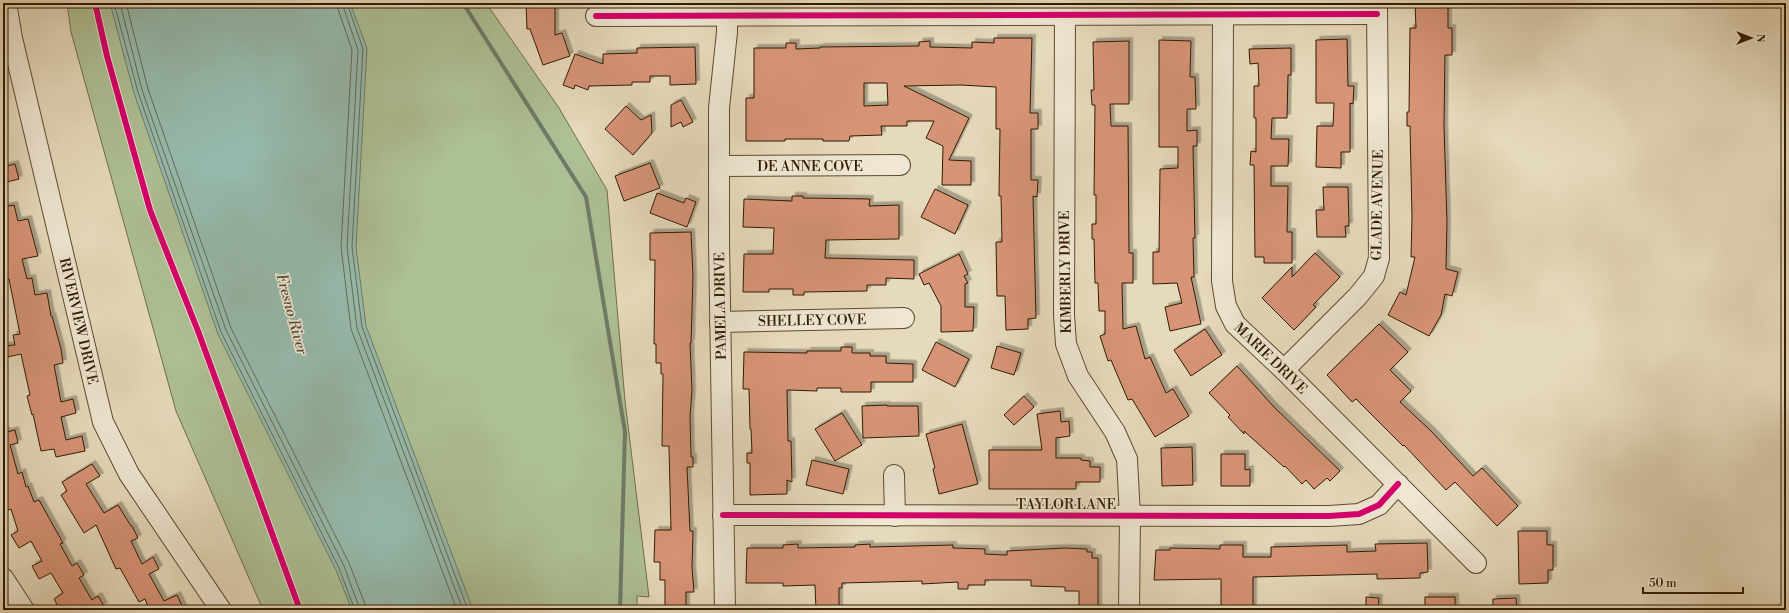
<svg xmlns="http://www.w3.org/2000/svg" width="1789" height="613" viewBox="0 0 1789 613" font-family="'Libre Bodoni',serif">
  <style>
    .green { fill: #aec196; stroke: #706e4b }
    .water { fill: #96bbae; stroke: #6e7b68 }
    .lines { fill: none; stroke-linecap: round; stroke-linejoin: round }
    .shore { stroke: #646b57; stroke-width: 1 }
    .stream { stroke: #6e7b68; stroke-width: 4 }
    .building { fill: #d79477; stroke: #311b00; fill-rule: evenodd; filter: url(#shadow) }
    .minor-casing { stroke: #5e4b2f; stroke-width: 22 }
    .minor { stroke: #efe7d3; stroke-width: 20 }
    .cycleway-casing { stroke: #efe7d3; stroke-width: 8 }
    .cycleway { stroke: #d6006c; stroke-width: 6 }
    .labels { text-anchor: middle; stroke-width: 3.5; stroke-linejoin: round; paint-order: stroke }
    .street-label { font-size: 14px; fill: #311b00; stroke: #efe7d3 }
    .water-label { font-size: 15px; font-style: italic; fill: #4f4b34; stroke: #efe7d3 }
  </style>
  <defs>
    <filter id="shadow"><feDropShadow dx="3.5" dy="-3.5" stdDeviation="0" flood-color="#0004"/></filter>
  </defs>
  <rect width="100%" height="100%" fill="#e6dabc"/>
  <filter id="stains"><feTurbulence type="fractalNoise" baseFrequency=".005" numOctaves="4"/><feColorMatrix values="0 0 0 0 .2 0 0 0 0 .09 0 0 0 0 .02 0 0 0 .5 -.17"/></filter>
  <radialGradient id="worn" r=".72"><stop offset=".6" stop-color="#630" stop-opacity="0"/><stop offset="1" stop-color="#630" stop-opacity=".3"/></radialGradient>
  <path class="green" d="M67 3H486L559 108 607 190 625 401 649 597 637 596V610H263L176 411 71 32Z"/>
  <path class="water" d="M110 3H350L367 48 356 247 366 326 473 610H352L336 570 218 334 134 93Z"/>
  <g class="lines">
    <g class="shore">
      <path d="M114 3 138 92 221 332 339 568 355 610"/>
      <path d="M120 3 142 90 226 330 344 566 360 610"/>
      <path d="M126 3 148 89 231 328 349 563 365 604 366 610"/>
      <path d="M336 3 352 50 341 247 351 329 457 610"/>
      <path d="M342 3 358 50 347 247 357 328 463 610"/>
      <path d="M347 3 363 49 352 247 362 327 468 610"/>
    </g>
    <path class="stream" d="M463 3 586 197 625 432 620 610"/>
  </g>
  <g class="building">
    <path d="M555 3V35L562 33 570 56 543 65 530 29H527L526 4Z"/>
    <path d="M1415 3H1448V28H1452V55H1445L1444 126 1447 222 1446 269 1458 272 1452 296 1445 294 1441 315 1429 336 1388 315 1400 292 1406 295 1415 257H1411L1412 217 1410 126H1407V112H1409L1410 28H1416Z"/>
    <path d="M994 38H1032L1030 113H1038V129H1031V180H1038L1037 197 1033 196 1036 318 1028 319V329L1006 330 1005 296H997L996 242H1002L1001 196H999L1000 129H996V87L961 85 904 86 969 118 949 160 971 161V185H942L943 146 926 138 934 121H907V126H881L882 135 850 136 849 141H823V139H785V141H746V98H754V48H786V43H796V49L820 48V47L919 46V42L930 41V47L972 48V42L994 43ZM864 83H887L888 105 864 106Z"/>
    <path d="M1347 39 1348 86H1354L1353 104 1350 103V152H1341V168L1316 167 1317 126H1333L1334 103H1316V40Z"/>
    <path d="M1159 40 1191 41 1190 77H1195L1196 109H1187V131L1197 130V146H1193L1195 238H1193L1194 277H1191L1201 324 1170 331 1165 307 1182 303 1177 283 1153 284V252H1159L1160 169 1178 168V147H1159Z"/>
    <path d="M1129 41V104H1110L1111 126H1128L1129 253H1133V283H1122L1123 329 1136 326 1145 359 1150 357 1166 393 1173 389 1189 416 1155 437 1132 399 1128 400 1111 360 1108 361 1100 336 1105 334V311H1099L1098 283H1095L1094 239H1092V224H1096V195H1094L1095 105H1092L1091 90H1094L1093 42Z"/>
    <path d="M695 47 696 84 670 85V76H650V82H632V85L589 86 588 90 575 85 574 89 563 85 575 54 603 64V54L637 53V48Z"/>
    <path d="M1291 48V75H1288L1287 118H1272L1271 139H1289L1288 166H1271V186H1288L1287 232H1292V263H1264V257H1255L1254 165H1250L1251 151 1256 152V118H1254V86H1259L1258 63 1250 64 1249 49Z"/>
    <path d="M681 100 693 122 683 127 681 122 671 127V105Z"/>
    <path d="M626 106 641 120 651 115 652 133 633 155 605 129Z"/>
    <path d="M650 163 660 188 624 201 615 176Z"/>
    <path d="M15 164 19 179 3 183V167Z"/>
    <path d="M1323 187H1348L1349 226H1345L1346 237H1317L1316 210H1324Z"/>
    <path d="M935 189 968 205 955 234 921 217Z"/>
    <path d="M657 193 684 203 686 198 696 202 687 227 650 213Z"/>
    <path d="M792 196H803V198L870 199 869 206 899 205V239L826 240 825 258 914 260V279L886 278V285H867V291L804 292V295H793V289H769V292H743L744 254H773L774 228 743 227 744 199 792 201Z"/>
    <path d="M14 205 18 221 28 219 38 256 22 259 27 279 32 278 35 295 47 293 51 316H52L61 349 63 363 54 365 61 402 73 399 76 413 61 417 66 440 82 436 85 451 56 457 54 449 41 451 33 414 32 415 27 396 30 395 21 354 3 358V346L15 345 13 335 20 334 9 279 3 280V207Z"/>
    <path d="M691 232 693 276 691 343H690L692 390 690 416 691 457H693V467H687L690 531H693L692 567 694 592H686V610H665V580H660V562H654L655 530H671L669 446H662L663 374H661V363H656V344H654L655 260H650V233Z"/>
    <path d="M1315 253 1340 277 1313 305 1316 307 1294 330 1262 298 1292 267V277Z"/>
    <path d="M959 254 968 274 964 276 968 283 965 284V307H974L973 331 941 332V306L929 283 924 285 919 274Z"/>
    <path d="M1379 324 1408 352 1390 370 1411 391 1400 402 1431 431 1473 476 1482 468 1518 506 1497 526 1455 482 1446 490 1404 445 1403 446 1356 399 1352 402 1327 375Z"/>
    <path d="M1205 329 1222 355 1191 376 1174 350Z"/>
    <path d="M936 342 969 359 955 387 922 370Z"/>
    <path d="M997 346 1021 353 1014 375 991 368Z"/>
    <path d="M841 347H852V353H870V356H886V363L913 364V382H871V392H841V388H817V391L787 390 788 441H791L792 482 787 480V494L750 495V463H747V453H752L751 429H750L749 389H743L744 352 807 353V351H841Z"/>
    <path d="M1237 366 1274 407 1340 471 1330 481 1327 478 1314 489 1306 480 1302 484 1285 466 1284 467 1244 431V434L1228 417 1230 415 1209 393Z"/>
    <path d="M1024 396 1034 407 1014 425 1004 415Z"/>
    <path d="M887 405V406H918L919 436 863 438 862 406Z"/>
    <path d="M1060 411 1061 422 1069 421 1070 436 1056 438V458H1081V460L1090 461V467H1100V482H1076V489H989V450H1042L1037 414Z"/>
    <path d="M842 413 862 445 835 461 815 429Z"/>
    <path d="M962 424 978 484 939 494 933 469 935 468 926 434Z"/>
    <path d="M15 430 18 443 10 445 18 474 22 472 26 487 28 486 34 502 39 500 63 543 60 544 72 566 77 563 84 575 79 578 92 600 98 596 104 606 98 610H60L54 599 63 593 51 573 39 579 32 566 42 561 31 541 19 548 11 535 18 531 11 509 3 512V431H7V432Z"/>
    <path d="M1192 447 1193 485 1162 486 1161 448Z"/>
    <path d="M1221 454H1245V470L1250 469V486H1221Z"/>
    <path d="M812 460 849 469 843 494 806 485Z"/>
    <path d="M92 464 100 476 86 484 104 513 118 505 131 526H132L138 538 131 541 142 564 153 557 159 569 149 574 164 601 177 595 184 610H147L149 609 145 599 139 602 120 568 116 569 96 525 84 533 61 495 67 491 62 482Z"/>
    <path d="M1518 531H1547V545H1553V570H1548V583L1519 584Z"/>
    <path d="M1427 543 1428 572 1420 573V578L1377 579V574L1253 577V610H1221V579L1154 580 1156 550H1170V548L1220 549V545H1243V557H1271V547L1347 545V552L1376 551 1375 544Z"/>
    <path d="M798 544V548L855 547V545L870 544V547L953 545V548L985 549V554L1007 555V551L1065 548 1087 549V552H1092V558H1098V610H1079V591H1065V587L1031 586V580H985V585H968V589H958V582L922 584V581L842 583V588H839V610H816L815 585 783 586V583H746L747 548H783V545Z"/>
    <path d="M1366 597 1379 598 1378 610H1366Z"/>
    <rect x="1425" y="597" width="30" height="13"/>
    <path d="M1516 598 1517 610H1493V599Z"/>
  </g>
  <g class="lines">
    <g class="minor-casing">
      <g id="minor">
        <path d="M6 3 12 38 103 422 129 474 221 610"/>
        <path d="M1223 14 1222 281 1226 306 1235 324 1284 370 1476 563"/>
        <path d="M1065 15 1064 315 1066 344 1078 376 1115 432 1127 459 1130 516 1129 610"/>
        <path d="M596 16 1377 14"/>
        <path d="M719 166 900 165"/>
        <path d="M720 322 904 318"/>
        <path d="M1284 370 1358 296 1374 276 1379 258 1377 3"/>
        <path d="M894 475 895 516"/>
        <path d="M723 515 1329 516 1359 514 1379 505 1398 484"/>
        <path d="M3 578 24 610"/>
        <path d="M725 610 719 242V108L727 32V3"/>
      </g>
    </g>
    <use href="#minor" class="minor"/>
    <g class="cycleway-casing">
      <g id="cycleway">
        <path d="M95 3 107 56 150 210 198 331 300 610"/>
        <path d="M596 16 1377 14"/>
        <path d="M723 515 1329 516 1359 514 1379 505 1398 484"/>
      </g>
    </g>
    <use href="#cycleway" class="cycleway"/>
  </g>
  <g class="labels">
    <g class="street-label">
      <text x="810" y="171">DE ANNE COVE</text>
      <text transform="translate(1377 205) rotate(-89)" y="5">GLADE AVENUE</text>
      <text transform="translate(1065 272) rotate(-91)" y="5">KIMBERLY DRIVE</text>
      <text transform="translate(720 306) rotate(-91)" y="5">PAMELA DRIVE</text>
      <text transform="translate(812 320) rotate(-1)" y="5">SHELLEY COVE</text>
      <text transform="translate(79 321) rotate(77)" y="5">RIVERVIEW DRIVE</text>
      <text transform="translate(1271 358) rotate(44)" y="5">MARIE DRIVE</text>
      <text x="1066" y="509">TAYLOR LANE</text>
    </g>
    <g class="water-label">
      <text transform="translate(292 314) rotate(75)" y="5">Fresno River</text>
    </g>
  </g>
  <rect width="1789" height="613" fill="none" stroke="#e6dabc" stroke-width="16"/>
  <rect x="4" y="4" width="1781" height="605" fill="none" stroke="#311b00" stroke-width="2"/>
  <rect x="8" y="8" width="1773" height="597" fill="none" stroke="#311b00"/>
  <g transform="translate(1751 38) rotate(90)" stroke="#efe7d3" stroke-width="3" paint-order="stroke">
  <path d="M0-3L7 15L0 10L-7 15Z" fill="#311b00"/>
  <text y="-6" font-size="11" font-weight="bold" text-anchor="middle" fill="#311b00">N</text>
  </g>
  <path d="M1643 587v6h100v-6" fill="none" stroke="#311b00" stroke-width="2"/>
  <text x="1649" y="587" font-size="12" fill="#311b00" stroke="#efe7d3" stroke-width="3" paint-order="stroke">50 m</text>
  <rect width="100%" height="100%" filter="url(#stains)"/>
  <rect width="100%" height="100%" fill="url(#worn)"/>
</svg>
